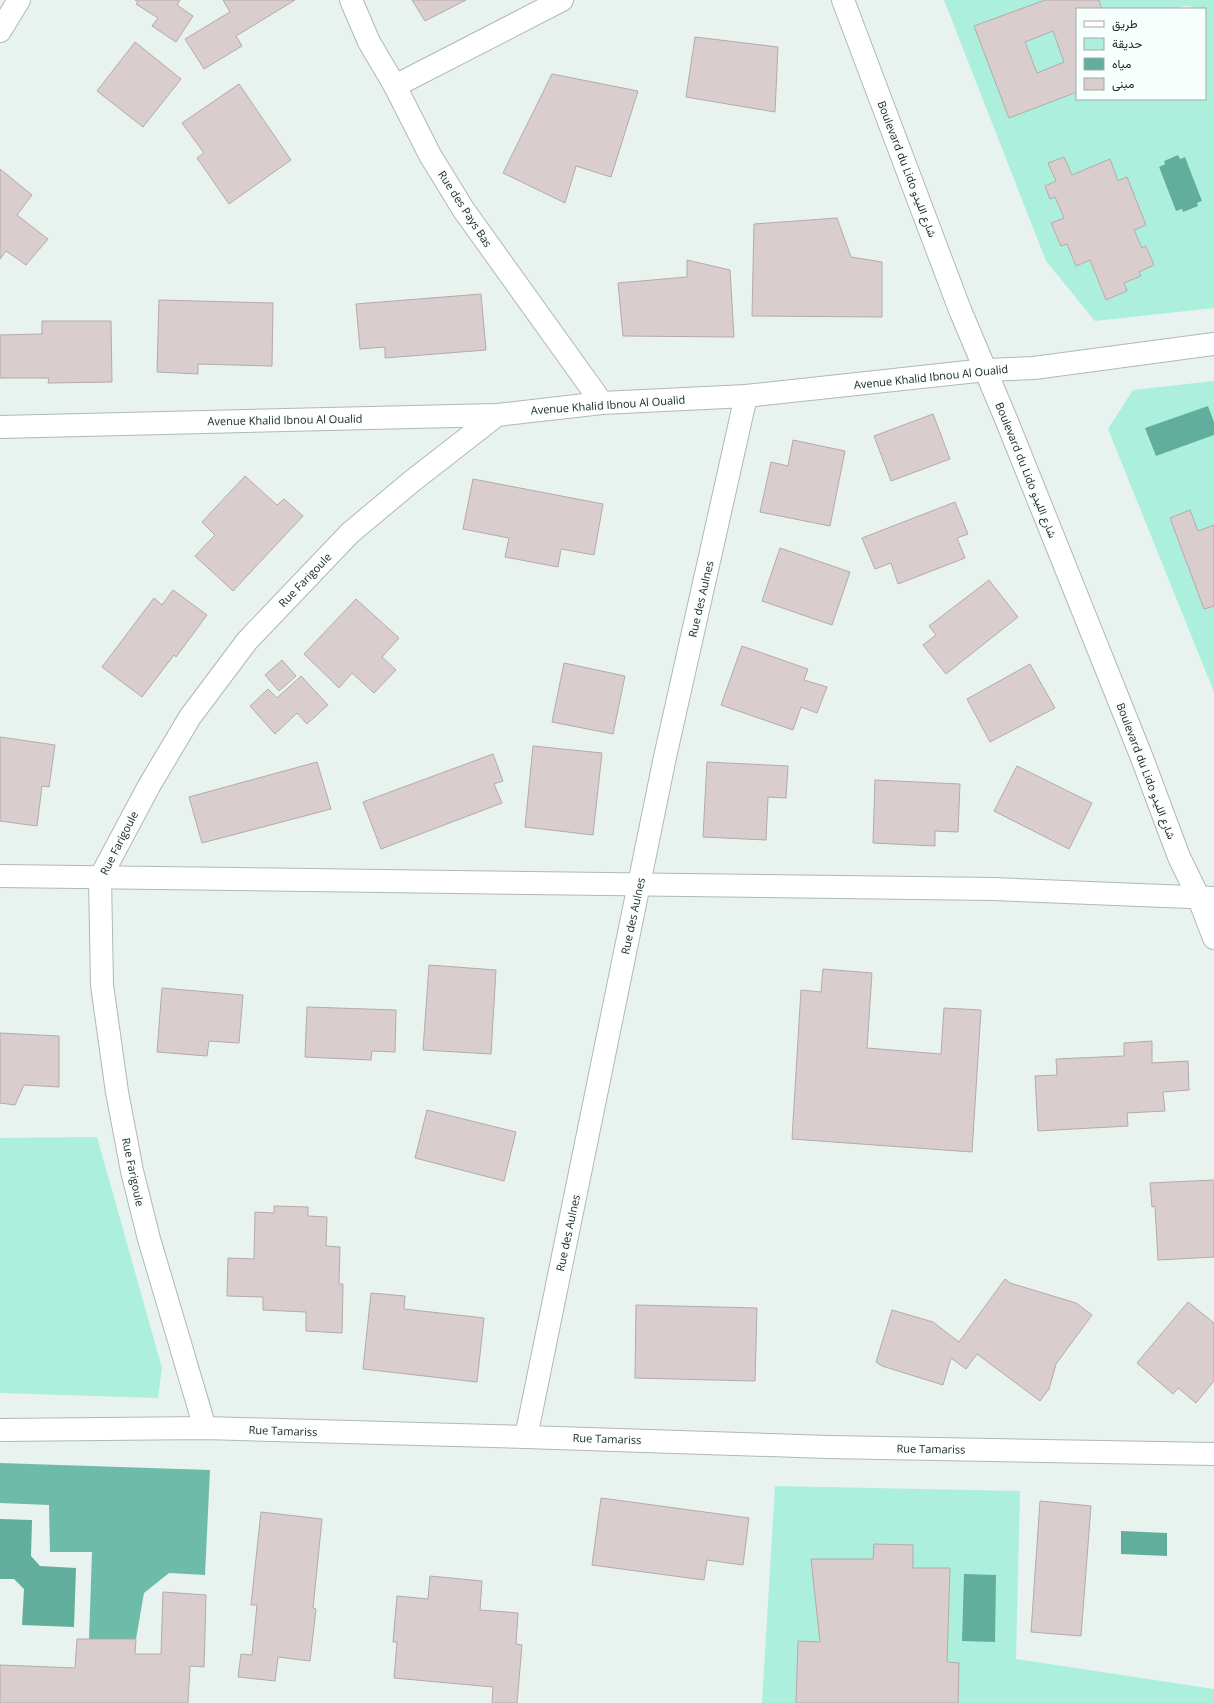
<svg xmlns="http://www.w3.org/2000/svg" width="1214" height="1703" viewBox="0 0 1214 1703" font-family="'Open Sans',Vazirmatn,sans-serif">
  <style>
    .green { fill: #acefdd; fill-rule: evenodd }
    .forest { fill: #6dbca9 }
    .water { fill: #60ae9b }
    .building { fill: #d9cecd; stroke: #b4aaa9; fill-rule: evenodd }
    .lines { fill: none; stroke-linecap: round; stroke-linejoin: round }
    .minor-casing { stroke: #afb9b6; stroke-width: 24 }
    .major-casing { stroke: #afb9b6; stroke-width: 24 }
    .minor { stroke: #fff; stroke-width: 22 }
    .major { stroke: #fff; stroke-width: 22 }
    .labels { text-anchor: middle; stroke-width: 3; stroke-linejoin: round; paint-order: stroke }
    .street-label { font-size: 11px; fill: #242826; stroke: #f7fffd }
  </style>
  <rect width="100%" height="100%" fill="#e8f2ef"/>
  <g class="green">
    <path d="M944 0H1045L975 26 1009 118 1077 92V99H1205V9C1192 9 1189 2 1175 9H1102L1099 0H1214V308L1095 321 1046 261ZM1178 155 1179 159 1185 157 1202 201 1183 212 1182 209 1176 211 1159 167 1165 164 1164 161ZM1064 157 1072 175 1110 159 1118 181 1126 178 1134 230 1142 248 1147 246 1154 265 1139 272 1140 276 1124 283 1127 291 1106 300 1090 260 1076 266 1067 244 1061 246 1051 224 1064 218 1055 197 1050 199 1045 186 1056 181 1048 163Z"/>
    <path d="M1053 31 1064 62 1037 73 1025 42Z"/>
    <path d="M1214 381V422L1208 406 1156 456 1214 435V525L1198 531 1190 511 1170 518 1204 609 1214 606V692L1108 429 1133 390Z"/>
    <path d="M97 1137 162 1368 158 1398 0 1393V1138Z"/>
    <path d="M775 1486 1020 1491 1016 1659 1214 1689V1703H958L959 1663 947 1662 950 1569 913 1568V1545L874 1544 873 1559 820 1642 798 1641 796 1703H762Z"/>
  </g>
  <path class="forest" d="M0 1463 210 1470 205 1575 169 1573 144 1593 136 1639H89L92 1552H50L49 1505 0 1503Z"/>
  <g class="water">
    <path d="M1178 155 1180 159 1185 157 1202 201 1197 203 1198 206 1183 212 1182 209 1176 211 1159 167 1165 164 1164 161Z"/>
    <path d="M1208 406 1214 422V435L1156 456 1145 428Z"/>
    <path d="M0 1519 32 1520 31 1556 40 1566 76 1568 74 1627 22 1625 24 1589 14 1579H0Z"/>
    <path d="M1121 1531 1167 1533V1556L1121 1554Z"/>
    <path d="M964 1574 996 1575 995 1642 962 1641Z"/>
  </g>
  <g class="building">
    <path d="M135 0H180L177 5 193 16 176 42 152 26 158 18 136 4 138 2Z"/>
    <path d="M223 0H295L236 36 242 46 204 69 185 39 230 12Z"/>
    <path d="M412 0H466L425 21Z"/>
    <path d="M1045 0H1099L1102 9H1077V92L1009 118 974 26ZM1053 31 1064 62 1037 73 1025 42Z"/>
    <path d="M695 37 778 47 775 112 686 97Z"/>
    <path d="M135 42 181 79 143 127 97 91Z"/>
    <path d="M552 74 638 91 611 177 576 166 565 203 503 173Z"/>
    <path d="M239 84 291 160 229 204 197 158 204 153 182 123Z"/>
    <path d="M1064 157 1072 175 1110 159 1118 181 1127 177 1146 225 1134 230 1142 248 1146 246 1154 265 1139 272 1141 276 1124 283 1127 291 1106 300 1090 260 1076 266 1067 244 1061 246 1051 223 1064 218 1055 197 1050 199 1045 186 1056 181 1048 163Z"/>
    <path d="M0 169 32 195 17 215 48 239 26 265 6 251 0 259Z"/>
    <path d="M837 218 851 257 882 262V317L752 316 754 224Z"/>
    <path d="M687 260 730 270 734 337 623 336 618 283 687 277Z"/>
    <path d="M481 294 486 350 385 358V347L360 349 356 304Z"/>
    <path d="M159 300 273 303 272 366 198 364V374L157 372Z"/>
    <path d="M42 321H111L112 382 48 383 49 378H0V335L42 334Z"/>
    <path d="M933 414 950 459 891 481 874 436Z"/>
    <path d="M793 440 845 451 830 526 760 512 771 462 788 466Z"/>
    <path d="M245 476 277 505 284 499 303 516 233 591 195 556 215 535 202 522Z"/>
    <path d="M473 479 603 504 594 555 561 549 558 567 505 557 509 538 463 529Z"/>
    <path d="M955 502 968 534 957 538 965 558 898 584 891 563 875 569 862 538Z"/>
    <path d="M1190 510 1198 531 1214 525V606L1204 609 1170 518Z"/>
    <path d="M780 548 850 572 832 625 762 601Z"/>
    <path d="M989 580 1018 617 946 674 923 645 936 635 929 626Z"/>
    <path d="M173 590 207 615 176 657 174 655 142 697 102 667 154 598 162 605Z"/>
    <path d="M356 599 399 638 382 657 396 670 374 693 352 673 339 688 304 654Z"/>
    <path d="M742 646 808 669 804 680 827 687 817 713 801 707 793 730 721 705Z"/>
    <path d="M282 660 296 676 279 691 265 675Z"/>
    <path d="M564 663 625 676 613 734 552 722Z"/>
    <path d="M1030 664 1055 708 990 742 967 699Z"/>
    <path d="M301 676 328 705 307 724 297 713 275 734 250 706 268 689 277 698Z"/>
    <path d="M0 737 55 745 49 787 42 786 37 826 0 821Z"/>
    <path d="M533 746 602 753 593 835 525 827Z"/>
    <path d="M493 754 503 781 494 784 502 803 381 849 363 802Z"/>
    <path d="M317 762 331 809 202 843 189 797Z"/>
    <path d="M707 762 788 766 786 798 768 797 766 840 703 837Z"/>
    <path d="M1017 766 1092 803 1069 849 994 811Z"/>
    <path d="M875 780 960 784 958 832 935 831V846L873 843Z"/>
    <path d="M429 965 496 970 491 1054 423 1050Z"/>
    <path d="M823 969 872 973 867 1048 941 1054 944 1008 981 1010 972 1152 792 1139 801 990 821 992Z"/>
    <path d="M162 988 243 995 239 1043 209 1041 207 1056 157 1052Z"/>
    <path d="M307 1007 396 1010 395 1052 372 1051 371 1060 305 1057Z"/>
    <path d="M0 1033 59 1036V1087L24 1085 15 1105 0 1103Z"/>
    <path d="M1152 1041V1063L1188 1061 1189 1090 1163 1092 1165 1111 1127 1113 1128 1126 1038 1131 1035 1076 1057 1075 1056 1059 1124 1056V1043Z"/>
    <path d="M427 1110 516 1132 504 1181 415 1158Z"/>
    <path d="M1214 1180V1257L1158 1260 1155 1206 1152 1207 1150 1183Z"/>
    <path d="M274 1206 308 1207V1216L327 1217 326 1246 340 1247 339 1284H343L342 1333 306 1331V1312L263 1310V1297L227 1296 228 1258 254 1259 255 1212 274 1213Z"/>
    <path d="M1005 1279 1010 1283 1076 1303 1092 1315 1056 1364 1049 1389 1040 1401 977 1354 966 1369 951 1358 943 1385 882 1366 876 1362 892 1310 933 1322 959 1342Z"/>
    <path d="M371 1293 405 1296 404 1309 484 1318 477 1382 363 1369Z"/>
    <path d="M1188 1302 1214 1323V1381L1196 1403 1178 1388 1173 1394 1137 1363Z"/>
    <path d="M636 1305 757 1308 755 1381 635 1378Z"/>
    <path d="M601 1498 749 1518 743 1565 707 1560 704 1580 592 1565Z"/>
    <path d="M1040 1501 1091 1506 1081 1636 1031 1632Z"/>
    <path d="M261 1512 322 1519 313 1608 316 1609 310 1661 278 1657 275 1681 238 1677 241 1654 252 1655 257 1605H251Z"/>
    <path d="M874 1544 913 1545V1568H950L947 1662 959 1663 958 1703H796L798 1641 820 1642 811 1559H873Z"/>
    <path d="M430 1576 482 1581 480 1610 518 1613 516 1644 522 1645 517 1703H492L493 1687 394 1678 397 1642H393L397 1596 428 1599Z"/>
    <path d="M163 1592 206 1595 204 1667 190 1666 188 1703H0V1665L75 1668 77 1639H136L135 1654H161Z"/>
  </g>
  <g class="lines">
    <g class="minor-casing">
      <g id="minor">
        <path d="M351 0 369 42 395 86 430 155 463 209 602 403"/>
        <path d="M0 31 19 0"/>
        <path d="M395 86 562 0"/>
        <path d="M0 427 497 415 602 403 746 396 986 370 1034 368 1214 344"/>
        <path d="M0 876 994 889 1214 898"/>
        <path d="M205 1428 149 1239 132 1171 117 1092 102 985 100 878 149 786 190 717 247 641 350 533 411 482 497 415"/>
        <path d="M0 1430 205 1428 526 1437 828 1447 1214 1454"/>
        <path d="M526 1437 665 757 746 396"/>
      </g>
    </g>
    <g class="major-casing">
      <path id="major" d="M843 0 960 310 1006 419 1142 758 1179 857 1198 896 1214 938"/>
    </g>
    <use href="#minor" class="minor"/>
    <use href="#major" class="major"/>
  </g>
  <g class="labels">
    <g class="street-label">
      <text transform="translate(907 169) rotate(69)" y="4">Boulevard du Lido شارع الليدو</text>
      <text transform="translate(465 209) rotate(57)" y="4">Rue des Pays Bas</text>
      <text transform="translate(931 377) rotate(-6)" y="4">Avenue Khalid Ibnou Al Oualid</text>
      <text transform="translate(608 405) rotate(-4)" y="4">Avenue Khalid Ibnou Al Oualid</text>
      <text transform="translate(285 420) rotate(-1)" y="4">Avenue Khalid Ibnou Al Oualid</text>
      <text transform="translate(1026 470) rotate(68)" y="4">Boulevard du Lido شارع الليدو</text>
      <text transform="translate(305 580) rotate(-46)" y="4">Rue Farigoule</text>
      <text transform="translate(701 599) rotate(-77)" y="4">Rue des Aulnes</text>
      <text transform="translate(1146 771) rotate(69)" y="4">Boulevard du Lido شارع الليدو</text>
      <text transform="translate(119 843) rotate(-63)" y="4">Rue Farigoule</text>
      <text transform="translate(633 916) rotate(-78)" y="4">Rue des Aulnes</text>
      <text transform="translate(133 1172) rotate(78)" y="4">Rue Farigoule</text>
      <text transform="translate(568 1233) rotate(-78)" y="4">Rue des Aulnes</text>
      <text transform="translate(283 1431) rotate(2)" y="4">Rue Tamariss</text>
      <text transform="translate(607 1439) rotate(2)" y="4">Rue Tamariss</text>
      <text transform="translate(931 1449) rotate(1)" y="4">Rue Tamariss</text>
    </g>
  </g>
  <rect x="1076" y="8" width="130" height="92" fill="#f7fffd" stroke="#a3a9a7"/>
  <rect x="1084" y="21" width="20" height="6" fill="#ffffff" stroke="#a3a9a7"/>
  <text x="1112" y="28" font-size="12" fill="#242826">طريق</text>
  <rect x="1084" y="38" width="20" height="12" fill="#acefdd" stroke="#a3a9a7"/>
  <text x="1112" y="48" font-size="12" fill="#242826">حديقة</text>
  <rect x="1084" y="58" width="20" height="12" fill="#60ae9b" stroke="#a3a9a7"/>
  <text x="1112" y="68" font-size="12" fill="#242826">مياه</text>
  <rect x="1084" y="78" width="20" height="12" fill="#d9cecd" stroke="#a3a9a7"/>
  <text x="1112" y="88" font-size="12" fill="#242826">مبنى</text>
</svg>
